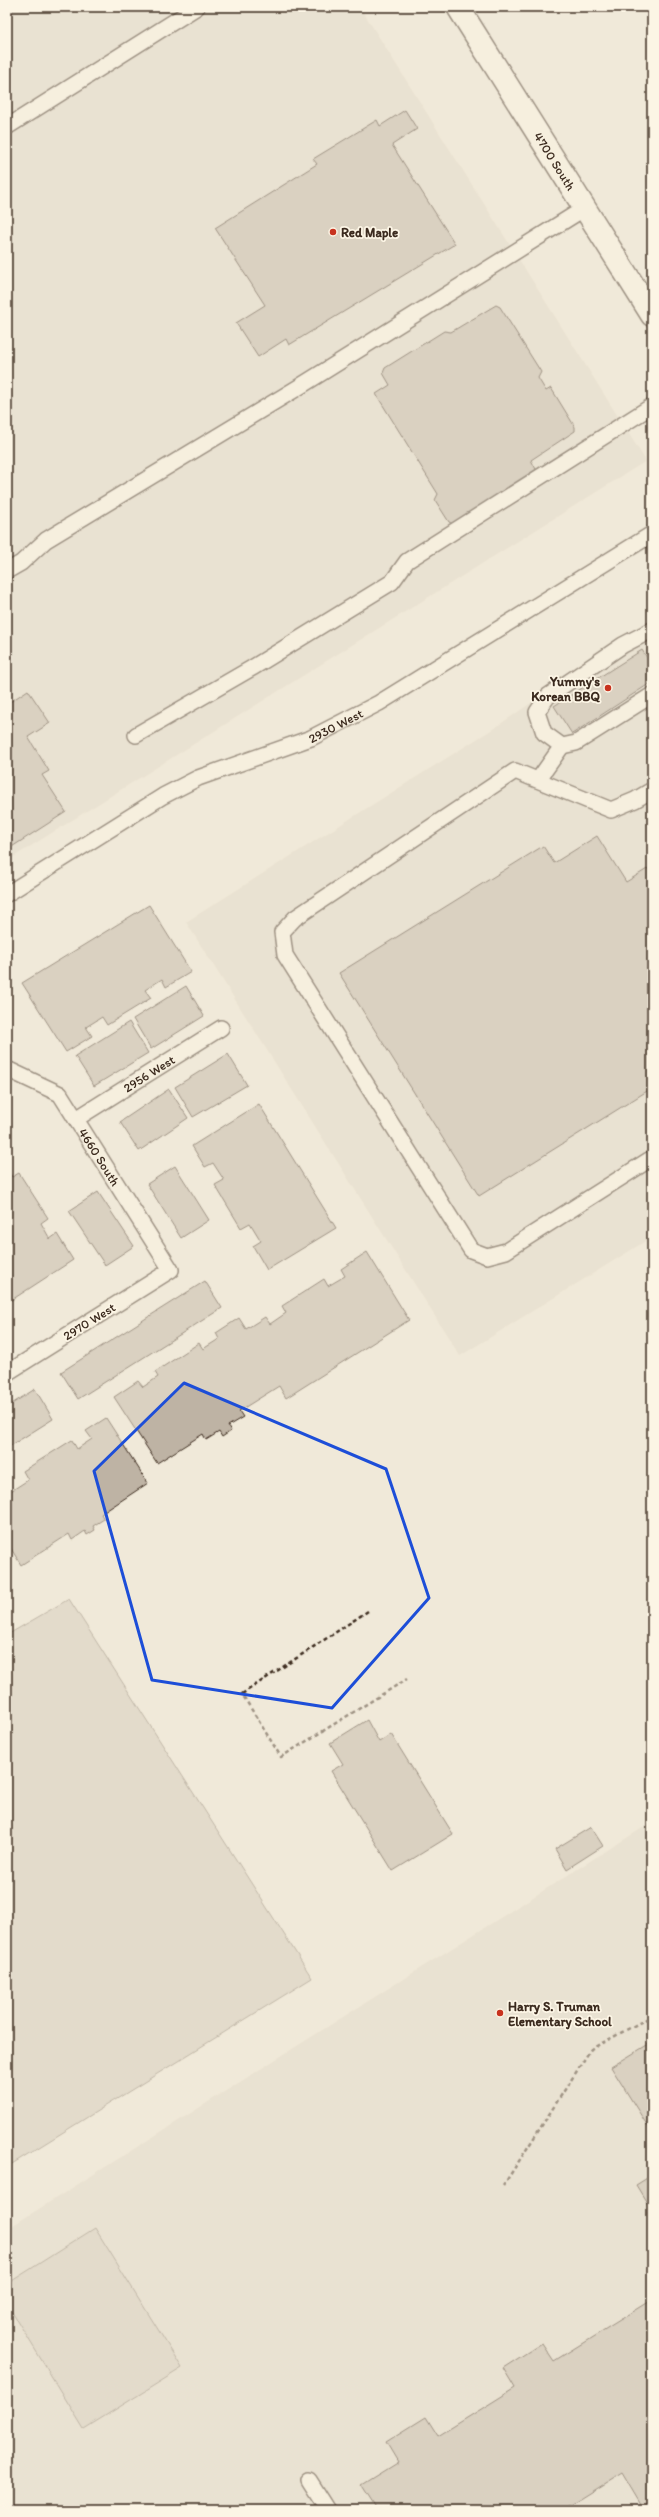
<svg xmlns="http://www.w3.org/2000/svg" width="659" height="2517" viewBox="0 0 659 2517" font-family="Itim,sans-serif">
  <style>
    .built { fill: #e1d9c9 }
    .green { fill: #d2c9ba; stroke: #867a6c }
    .building { fill: #beb3a4; stroke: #3b2a1e }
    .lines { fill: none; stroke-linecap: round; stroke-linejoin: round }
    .service-casing { stroke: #3b2a1e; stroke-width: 18 }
    .primary-casing { stroke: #3b2a1e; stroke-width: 25 }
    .path { stroke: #3b2a1e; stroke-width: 2.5; stroke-dasharray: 4 3; stroke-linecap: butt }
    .service { stroke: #fcf5e5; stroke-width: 15 }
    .primary { stroke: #fcf5e5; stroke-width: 22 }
    .marked { fill: none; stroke: #1d4ed8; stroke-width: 3; stroke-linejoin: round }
    .poi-dot { fill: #c8321e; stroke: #fcf5e5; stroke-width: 1.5 }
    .labels { text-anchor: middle; stroke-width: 3.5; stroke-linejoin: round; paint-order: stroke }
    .street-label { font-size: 13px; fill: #3b2a1e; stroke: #fcf5e5 }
    .poi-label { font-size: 13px; font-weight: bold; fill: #3b2a1e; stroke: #fcf5e5; text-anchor: start }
  </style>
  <rect width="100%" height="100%" fill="#f0e9d9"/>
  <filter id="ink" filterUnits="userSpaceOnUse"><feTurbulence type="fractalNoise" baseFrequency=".025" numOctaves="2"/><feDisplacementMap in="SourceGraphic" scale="8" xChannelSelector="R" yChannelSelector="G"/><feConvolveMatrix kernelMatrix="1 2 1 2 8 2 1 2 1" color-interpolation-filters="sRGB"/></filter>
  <g filter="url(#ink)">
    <g class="built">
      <path d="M7 7H360L646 461 7 861Z"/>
      <path d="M652 619V1237L460 1356 186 922 496 727Z"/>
      <path d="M652 1822V2510H7V2229Z"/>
    </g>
    <g class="green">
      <path d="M69 1599 312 1978 7 2167V1635Z"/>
      <path d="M95 2228 182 2368 84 2429 7 2304V2284Z"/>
    </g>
    <g class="building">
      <path d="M405 110 417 129 392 145 455 244 289 345 286 339 258 357 236 323 265 305 215 228 317 164 313 159 377 120 380 126Z"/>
      <path d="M496 305 500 307 541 372 538 378 546 391 551 388 575 427V431L531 460 537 471 453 524 449 522 435 500 438 494 376 394 390 385 383 373 385 368 444 331 451 332Z"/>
      <path d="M642 650 652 665V682L572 734 554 706Z"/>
      <path d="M28 690 50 723 28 737 49 771 42 775 66 812 7 850V704Z"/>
      <path d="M597 836 626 882 652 866V1088L479 1196 339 973 543 846 554 863Z"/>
      <path d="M149 905 191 972 166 987 162 979 145 990 151 998 107 1025 102 1017 86 1027 92 1036 66 1052 22 983Z"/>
      <path d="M186 986 204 1016 151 1049 133 1019Z"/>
      <path d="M129 1022 148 1053 94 1086 75 1056Z"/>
      <path d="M228 1054 247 1085 193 1117 175 1087Z"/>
      <path d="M169 1089 188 1118 139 1151 120 1122Z"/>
      <path d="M259 1104 336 1228 267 1270 253 1246 261 1241 250 1223 241 1228 215 1185 224 1180 213 1163 205 1167 192 1146Z"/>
      <path d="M175 1166 209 1220 181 1238 147 1184Z"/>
      <path d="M7 1169 12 1177 19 1173 48 1218 41 1223 50 1239 57 1234 73 1260 7 1303Z"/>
      <path d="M98 1192 134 1246 105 1265 69 1211Z"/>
      <path d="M367 1252 409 1320 286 1398 279 1386 239 1411 243 1417 228 1426 231 1431 222 1437 219 1432 206 1440 203 1434 157 1463 114 1397 138 1381 143 1387 158 1377 155 1372 199 1343 203 1349 219 1339 216 1333 239 1318 246 1329 265 1317 270 1324 286 1313 282 1306 324 1279 328 1286 345 1276 341 1269Z"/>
      <path d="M205 1281 222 1308 78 1399 61 1372Z"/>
      <path d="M35 1389 53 1419 7 1448V1407Z"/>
      <path d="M106 1418 148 1483 101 1514 104 1519 93 1526 95 1530 87 1535 85 1531 72 1540 69 1534 21 1565 7 1542V1485L11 1491 28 1480 23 1471 72 1440 77 1449 92 1439 86 1431Z"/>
      <path d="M367 1720 379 1742 391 1734 453 1834 393 1871 331 1771 343 1764 330 1743Z"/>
      <path d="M591 1827 603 1846 567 1869 555 1849Z"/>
      <path d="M652 2042V2133L611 2067Z"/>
      <path d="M652 2175V2211L636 2185Z"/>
      <path d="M652 2300V2510H644L622 2473 563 2510H377L361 2485 398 2462 386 2442 426 2417 438 2436 515 2388 503 2368 542 2343 554 2361Z"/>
    </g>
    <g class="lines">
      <g class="service-casing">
        <g id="service">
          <path d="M7 127 197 7"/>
          <path d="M7 571 21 563 46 540 299 387 585 208"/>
          <path d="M652 630 623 645 548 696 537 712 544 733 562 746 576 743 652 695"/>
          <path d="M136 735 252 668 392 582 407 561 652 406"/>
          <path d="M538 780 562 746"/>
          <path d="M652 790 635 800 611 810 515 771 295 918 282 932 285 955 471 1250 487 1256 506 1251 652 1158"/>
          <path id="s1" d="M7 894 163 796 198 778 311 738 379 703 652 534"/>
          <path id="s2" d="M7 1069 60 1094 171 1270 7 1373"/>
          <path id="s3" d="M76 1119 221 1028"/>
          <path d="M309 2480 328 2510"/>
        </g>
      </g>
      <g class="primary-casing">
        <g id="primary">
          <path id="s4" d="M458 7 652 315"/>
        </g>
      </g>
      <g class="path">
        <path d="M368 1611 242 1694 281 1757 407 1679"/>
        <path d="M503 2186 591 2049 652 2016"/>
      </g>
      <use href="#service" class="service"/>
      <use href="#primary" class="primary"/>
    </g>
  </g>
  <path d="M0 0H659V2517H0ZM184 1383 386 1469 429 1598 332 1708 152 1680 94 1471Z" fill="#f0e9d9" fill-opacity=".55" fill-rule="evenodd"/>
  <path class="marked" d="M184 1383 386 1469 429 1598 332 1708 152 1680 94 1471Z"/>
  <g class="poi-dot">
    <circle cx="333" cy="232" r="4"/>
    <circle cx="608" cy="688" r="4"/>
    <circle cx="500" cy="2013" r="4"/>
  </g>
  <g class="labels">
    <g class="street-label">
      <text dy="5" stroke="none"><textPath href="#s4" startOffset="182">4700 South</textPath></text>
      <text dy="5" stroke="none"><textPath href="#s1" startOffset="371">2930 West</textPath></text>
      <text dy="5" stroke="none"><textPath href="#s3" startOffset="86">2956 West</textPath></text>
      <text dy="5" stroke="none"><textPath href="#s2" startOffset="133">4660 South</textPath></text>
      <text transform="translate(89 1321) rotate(-32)" y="5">2970 West</text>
    </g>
    <g class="poi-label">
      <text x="341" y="237">Red Maple</text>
      <text x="600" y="686" text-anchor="end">Yummy's<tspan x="600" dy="15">Korean BBQ</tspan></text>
      <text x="508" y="2011">Harry S. Truman<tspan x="508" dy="15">Elementary School</tspan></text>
    </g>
  </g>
  <rect width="659" height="2517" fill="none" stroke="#fcf5e5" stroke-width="24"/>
  <rect x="12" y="12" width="635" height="2493" fill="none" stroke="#3b2a1e" stroke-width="1.5" filter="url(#ink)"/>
</svg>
